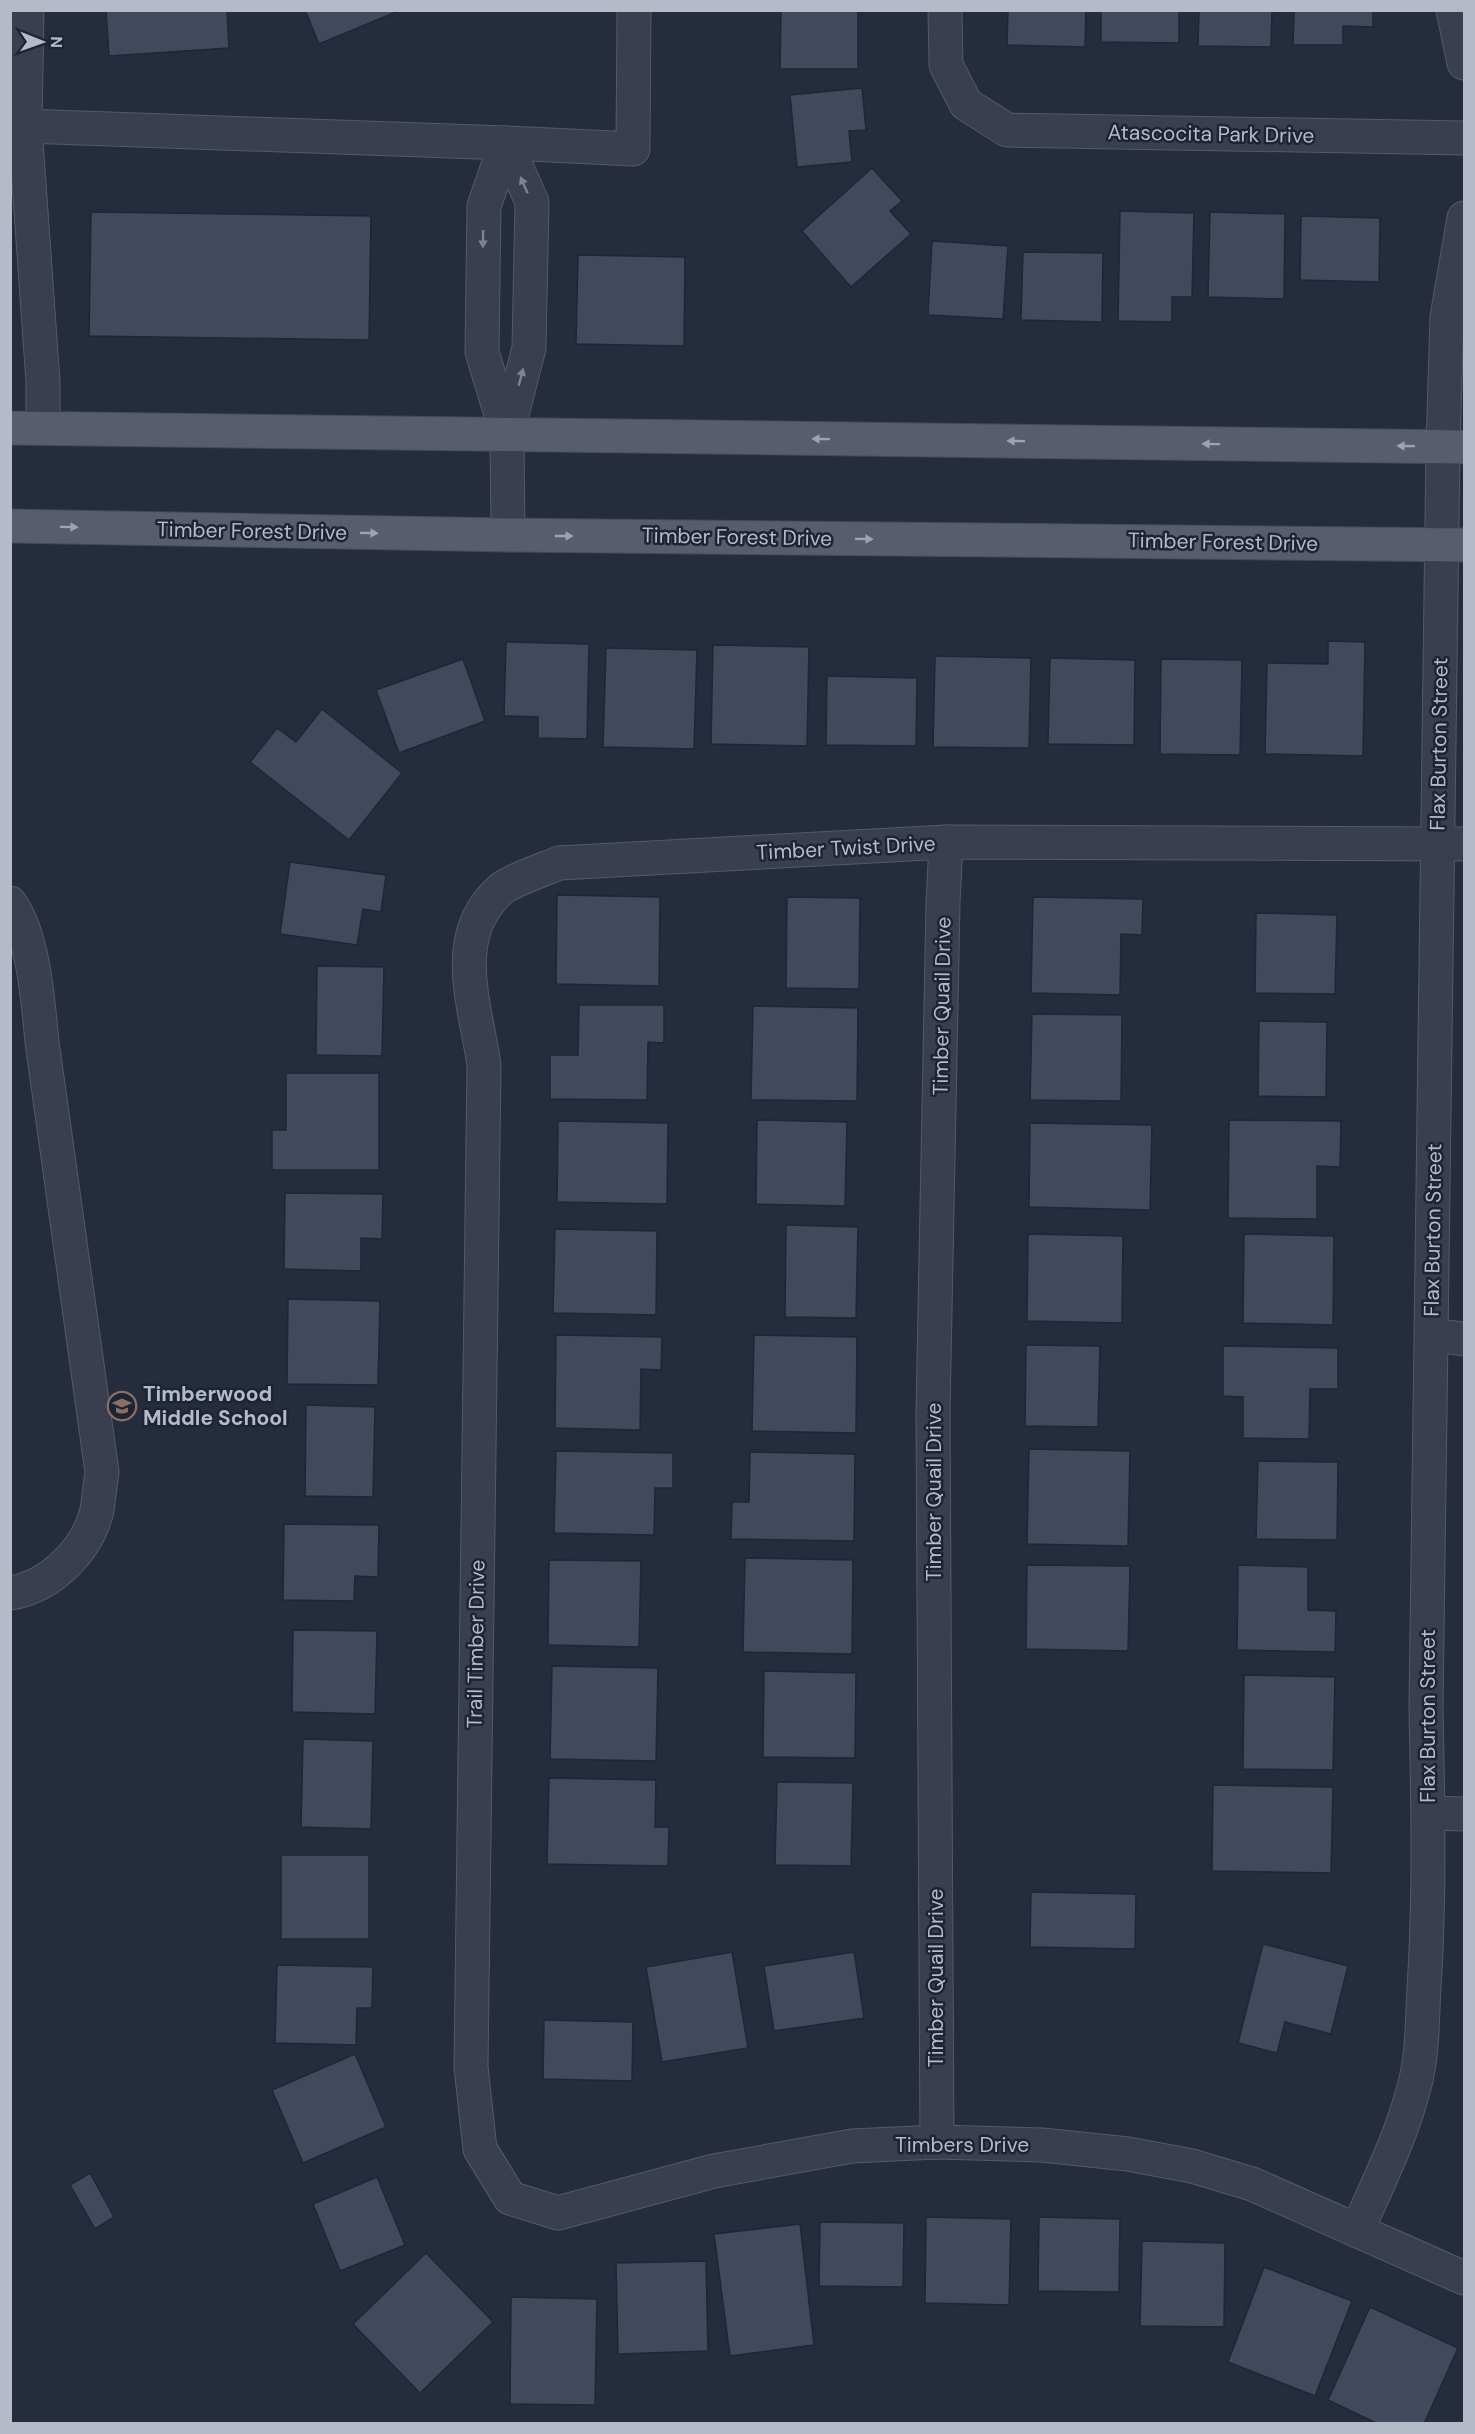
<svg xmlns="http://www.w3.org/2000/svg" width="1475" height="2434" viewBox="0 0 1475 2434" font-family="'DM Sans',sans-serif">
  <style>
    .building { fill: #414a5d; stroke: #1f2635; stroke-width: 1.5 }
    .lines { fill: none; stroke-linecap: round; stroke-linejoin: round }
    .minor-casing { stroke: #535a69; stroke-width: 35 }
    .major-casing { stroke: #424857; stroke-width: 35 }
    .minor { stroke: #393f4e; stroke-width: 33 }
    .major { stroke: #575d6e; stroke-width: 33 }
    .oneway { fill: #7d8392 }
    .oneway2 { fill: #9ea3b2 }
    .labels { text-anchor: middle; stroke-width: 5; stroke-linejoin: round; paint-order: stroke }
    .street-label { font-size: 21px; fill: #b5bac9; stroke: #1d2433 }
    .poi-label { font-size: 21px; font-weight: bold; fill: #b5bac9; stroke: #1d2433; text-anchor: start }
  </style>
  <rect width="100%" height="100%" fill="#252c3e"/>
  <g class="building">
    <path d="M106 10H227L229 48 109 56Z"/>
    <path d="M305 10H401L319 44Z"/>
    <path d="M781 10H858V69H780Z"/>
    <path d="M1008 10H1086L1085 47 1007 45Z"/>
    <path d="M1101 10H1179V43L1101 42Z"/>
    <path d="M1199 10H1272L1271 47 1198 46Z"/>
    <path d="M1294 10H1373V27L1343 26V45H1293Z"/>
    <path d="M862 88 866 130 849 131 852 162 797 167 790 95Z"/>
    <path d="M872 168 902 201 890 211 911 234 851 287 802 231Z"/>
    <path d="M1120 211 1194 213 1192 297H1172V322L1118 321Z"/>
    <path d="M91 212 371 216 369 340 89 336Z"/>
    <path d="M1210 212 1285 214 1284 299 1208 297Z"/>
    <path d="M1301 216 1380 218 1379 282 1300 280Z"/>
    <path d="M932 241 1008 246 1003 319 928 315Z"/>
    <path d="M1023 252 1103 253 1102 322 1021 320Z"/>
    <path d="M578 255 685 257 684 346 576 344Z"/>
    <path d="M1328 641 1365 642 1363 756 1265 754 1267 663 1328 664Z"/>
    <path d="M506 642 589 644 587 739 538 738V717L504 716Z"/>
    <path d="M713 645 809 647 807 746 711 744Z"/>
    <path d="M606 648 697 650 694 749 603 747Z"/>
    <path d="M935 656 1031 658 1029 748 933 747Z"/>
    <path d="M1050 658 1135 660 1134 745 1048 744Z"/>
    <path d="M463 659 485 721 399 753 376 690Z"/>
    <path d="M1161 659 1242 660 1240 755 1160 754Z"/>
    <path d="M827 676 917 678 916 746 826 745Z"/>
    <path d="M322 709 402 773 349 840 250 762 277 728 296 742Z"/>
    <path d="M290 862 386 875 381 912 363 909 357 945 280 934Z"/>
    <path d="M557 895 660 897 659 986 556 984Z"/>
    <path d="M787 897 860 898 859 989 786 988Z"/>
    <path d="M1033 897 1143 899 1142 935 1121 934 1120 995 1031 993Z"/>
    <path d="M1256 913 1337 915 1335 994 1255 993Z"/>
    <path d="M317 966 384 967 382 1056 316 1055Z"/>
    <path d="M579 1005H664V1043L648 1042 647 1100 550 1099V1055H578Z"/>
    <path d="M753 1006 858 1008 857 1101 751 1100Z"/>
    <path d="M1032 1014 1122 1015 1121 1101 1030 1100Z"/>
    <path d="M1259 1021 1327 1022 1326 1097 1258 1096Z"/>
    <path d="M286 1073H379V1170H272V1130H286Z"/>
    <path d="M757 1120 847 1122 845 1206 756 1204Z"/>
    <path d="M1229 1120 1341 1121 1340 1167 1317 1166V1219L1228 1218Z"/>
    <path d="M558 1121 668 1123 667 1204 557 1202Z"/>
    <path d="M1030 1123 1152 1125 1150 1210 1029 1207Z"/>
    <path d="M285 1193 383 1194 382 1239 361 1238V1271L284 1269Z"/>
    <path d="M786 1225 858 1227 856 1318 785 1317Z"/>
    <path d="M555 1229 657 1231 656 1315 553 1313Z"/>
    <path d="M1028 1234 1123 1236 1122 1323 1027 1321Z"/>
    <path d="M1244 1234 1334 1236 1333 1325 1243 1323Z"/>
    <path d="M288 1299 380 1301 378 1385 287 1384Z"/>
    <path d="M556 1335 662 1337 661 1370 641 1369 640 1430 555 1428Z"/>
    <path d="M754 1335 857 1337 856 1433 752 1431Z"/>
    <path d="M1026 1345 1100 1346 1098 1427 1025 1426Z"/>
    <path d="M1223 1346 1338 1348V1389H1310L1309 1439 1243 1438V1397L1223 1396Z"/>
    <path d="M306 1405 375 1407 373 1497 305 1496Z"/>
    <path d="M1029 1449 1130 1451 1128 1546 1027 1544Z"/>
    <path d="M556 1451 673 1453V1488H655L654 1535 554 1533Z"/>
    <path d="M750 1452 855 1454 854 1541 731 1539 732 1502H749Z"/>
    <path d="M1258 1461 1338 1462 1337 1540 1256 1539Z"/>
    <path d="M284 1524 379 1525 378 1577 355 1576 354 1601 283 1600Z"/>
    <path d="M745 1558 853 1560 852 1654 743 1652Z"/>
    <path d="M549 1560 641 1561 639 1647 548 1645Z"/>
    <path d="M1027 1565 1130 1566 1128 1651 1026 1649Z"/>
    <path d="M1238 1565 1308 1567V1610L1336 1611 1335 1652 1237 1650Z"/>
    <path d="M293 1630 377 1631 375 1714 292 1712Z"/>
    <path d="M552 1666 658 1668 656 1761 550 1759Z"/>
    <path d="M764 1671 856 1673 855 1758 763 1757Z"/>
    <path d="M1244 1675 1335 1677 1333 1770 1243 1769Z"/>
    <path d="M303 1739 373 1741 371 1829 301 1827Z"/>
    <path d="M549 1778 656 1780 655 1827H669L668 1866 547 1864Z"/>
    <path d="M777 1782 853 1783 851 1866 775 1865Z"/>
    <path d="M1213 1785 1333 1787 1331 1873 1212 1871Z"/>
    <rect x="281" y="1855" width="88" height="84"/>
    <path d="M1031 1892 1136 1894 1135 1949 1030 1947Z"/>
    <path d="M1263 1944 1348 1966 1331 2034 1285 2022 1277 2053 1238 2043Z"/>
    <path d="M732 1952 748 2048 662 2062 646 1967Z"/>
    <path d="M854 1952 864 2018 774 2031 764 1966Z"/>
    <path d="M277 1965 373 1967 372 2008H357L356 2045 275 2043Z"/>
    <path d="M544 2020 633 2022 632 2081 543 2079Z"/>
    <path d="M355 2054 386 2127 303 2163 272 2090Z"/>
    <path d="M90 2173 114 2217 95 2229 70 2185Z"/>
    <path d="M377 2177 405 2245 340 2271 313 2204Z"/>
    <path d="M926 2217 1011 2219 1009 2305 925 2303Z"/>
    <path d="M1039 2217 1120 2219 1119 2292 1038 2291Z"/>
    <path d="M820 2222 904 2223 903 2287 819 2286Z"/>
    <path d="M800 2224 814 2345 730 2356 714 2234Z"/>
    <path d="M1142 2241 1225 2243 1224 2327 1140 2326Z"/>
    <path d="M426 2253 493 2322 420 2393 353 2324Z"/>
    <path d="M706 2261 708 2351 618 2354 616 2263Z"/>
    <path d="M1264 2267 1352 2301 1315 2396 1228 2362Z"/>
    <path d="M511 2297 597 2299 595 2405 510 2404Z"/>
    <path d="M1370 2307 1458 2348 1424 2424H1378L1328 2400Z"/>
  </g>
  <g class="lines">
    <g class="minor-casing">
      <g id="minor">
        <path d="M27 10 25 126 43 382V428"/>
        <path d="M945 10 946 65 966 104 1007 130 1464 138"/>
        <path d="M1453 10 1464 63"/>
        <path d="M25 126 506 143 633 149 634 10"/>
        <path d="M506 143 532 202 529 348 507 434 508 535"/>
        <path d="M506 143 484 206 482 352 507 434"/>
        <path d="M1464 844 946 842 559 863C545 869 510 881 500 890 448 937 476 1007 484 1065L471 2067 480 2149 510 2198 558 2213 714 2171 852 2146 937 2142 1042 2145 1128 2154 1192 2166 1252 2184 1464 2278"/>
        <path d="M10 903C34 936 38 1002 42 1042L102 1472C100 1485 99 1497 97 1510 88 1549 51 1587 10 1593"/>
        <path d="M1432 1335 1464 1339"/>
        <path d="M1429 1813 1464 1814"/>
        <path d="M937 2142 933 1413 943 903 946 842"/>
        <path d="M1357 2231C1377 2185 1400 2140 1413 2091 1423 2058 1422 2022 1424 1987 1430 1895 1428 1802 1426 1709L1443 446 1447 317 1464 218"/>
      </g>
    </g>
    <g class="major-casing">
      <g id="major">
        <path d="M10 428 1464 447"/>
        <path d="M10 526 508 535 1464 545"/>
      </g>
    </g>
    <use href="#minor" class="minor"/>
    <use href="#major" class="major"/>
  </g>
  <defs><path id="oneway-solid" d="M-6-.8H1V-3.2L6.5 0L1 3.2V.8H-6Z" transform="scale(1.5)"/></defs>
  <g class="oneway">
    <use href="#oneway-solid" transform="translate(524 185) rotate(-114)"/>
    <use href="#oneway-solid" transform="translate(483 239) rotate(91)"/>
    <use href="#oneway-solid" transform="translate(521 377) rotate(-75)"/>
  </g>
  <g class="oneway2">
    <use href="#oneway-solid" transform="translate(821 439) rotate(-179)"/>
    <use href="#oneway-solid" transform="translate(1016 441) rotate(-179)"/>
    <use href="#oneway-solid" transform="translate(1211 444) rotate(-179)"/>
    <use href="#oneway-solid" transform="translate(1406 446) rotate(-179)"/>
    <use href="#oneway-solid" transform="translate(69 527) rotate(1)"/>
    <use href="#oneway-solid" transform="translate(369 533) rotate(1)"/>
    <use href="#oneway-solid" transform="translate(564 536)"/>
    <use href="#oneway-solid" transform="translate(864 539) rotate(1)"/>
  </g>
  <defs>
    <g id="school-ring" transform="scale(1.5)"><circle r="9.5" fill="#1d2433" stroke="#8d6e63" stroke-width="1.5"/><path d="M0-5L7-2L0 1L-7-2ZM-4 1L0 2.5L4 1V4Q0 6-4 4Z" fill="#8d6e63"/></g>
  </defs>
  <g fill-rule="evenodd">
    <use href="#school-ring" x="122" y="1406"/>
  </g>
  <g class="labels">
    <g class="street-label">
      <text transform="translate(1211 134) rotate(1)" y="7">Atascocita Park Drive</text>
      <text transform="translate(252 531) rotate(1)" y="7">Timber Forest Drive</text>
      <text transform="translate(737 537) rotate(1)" y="7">Timber Forest Drive</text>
      <text transform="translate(1223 542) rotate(1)" y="7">Timber Forest Drive</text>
      <text transform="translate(1439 744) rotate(-89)" y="7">Flax Burton Street</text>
      <text transform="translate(846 848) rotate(-3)" y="7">Timber Twist Drive</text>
      <text transform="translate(942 1006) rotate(-89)" y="7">Timber Quail Drive</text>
      <text transform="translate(1433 1230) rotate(-89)" y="7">Flax Burton Street</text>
      <text transform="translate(934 1492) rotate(-90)" y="7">Timber Quail Drive</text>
      <text transform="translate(476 1644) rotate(-89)" y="7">Trail Timber Drive</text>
      <text transform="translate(1428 1716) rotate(-90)" y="7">Flax Burton Street</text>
      <text transform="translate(936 1978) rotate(-90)" y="7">Timber Quail Drive</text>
      <text x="962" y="2152">Timbers Drive</text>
    </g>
    <g class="poi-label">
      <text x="143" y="1401">Timberwood<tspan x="143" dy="24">Middle School</tspan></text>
    </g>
  </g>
  <rect width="1475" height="2434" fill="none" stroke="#b5bac9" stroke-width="24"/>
  <g transform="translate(42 42) rotate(91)" stroke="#1d2433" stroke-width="4.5" paint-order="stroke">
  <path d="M0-4.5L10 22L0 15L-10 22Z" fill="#b5bac9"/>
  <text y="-9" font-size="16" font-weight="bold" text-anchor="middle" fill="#b5bac9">N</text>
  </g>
</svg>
